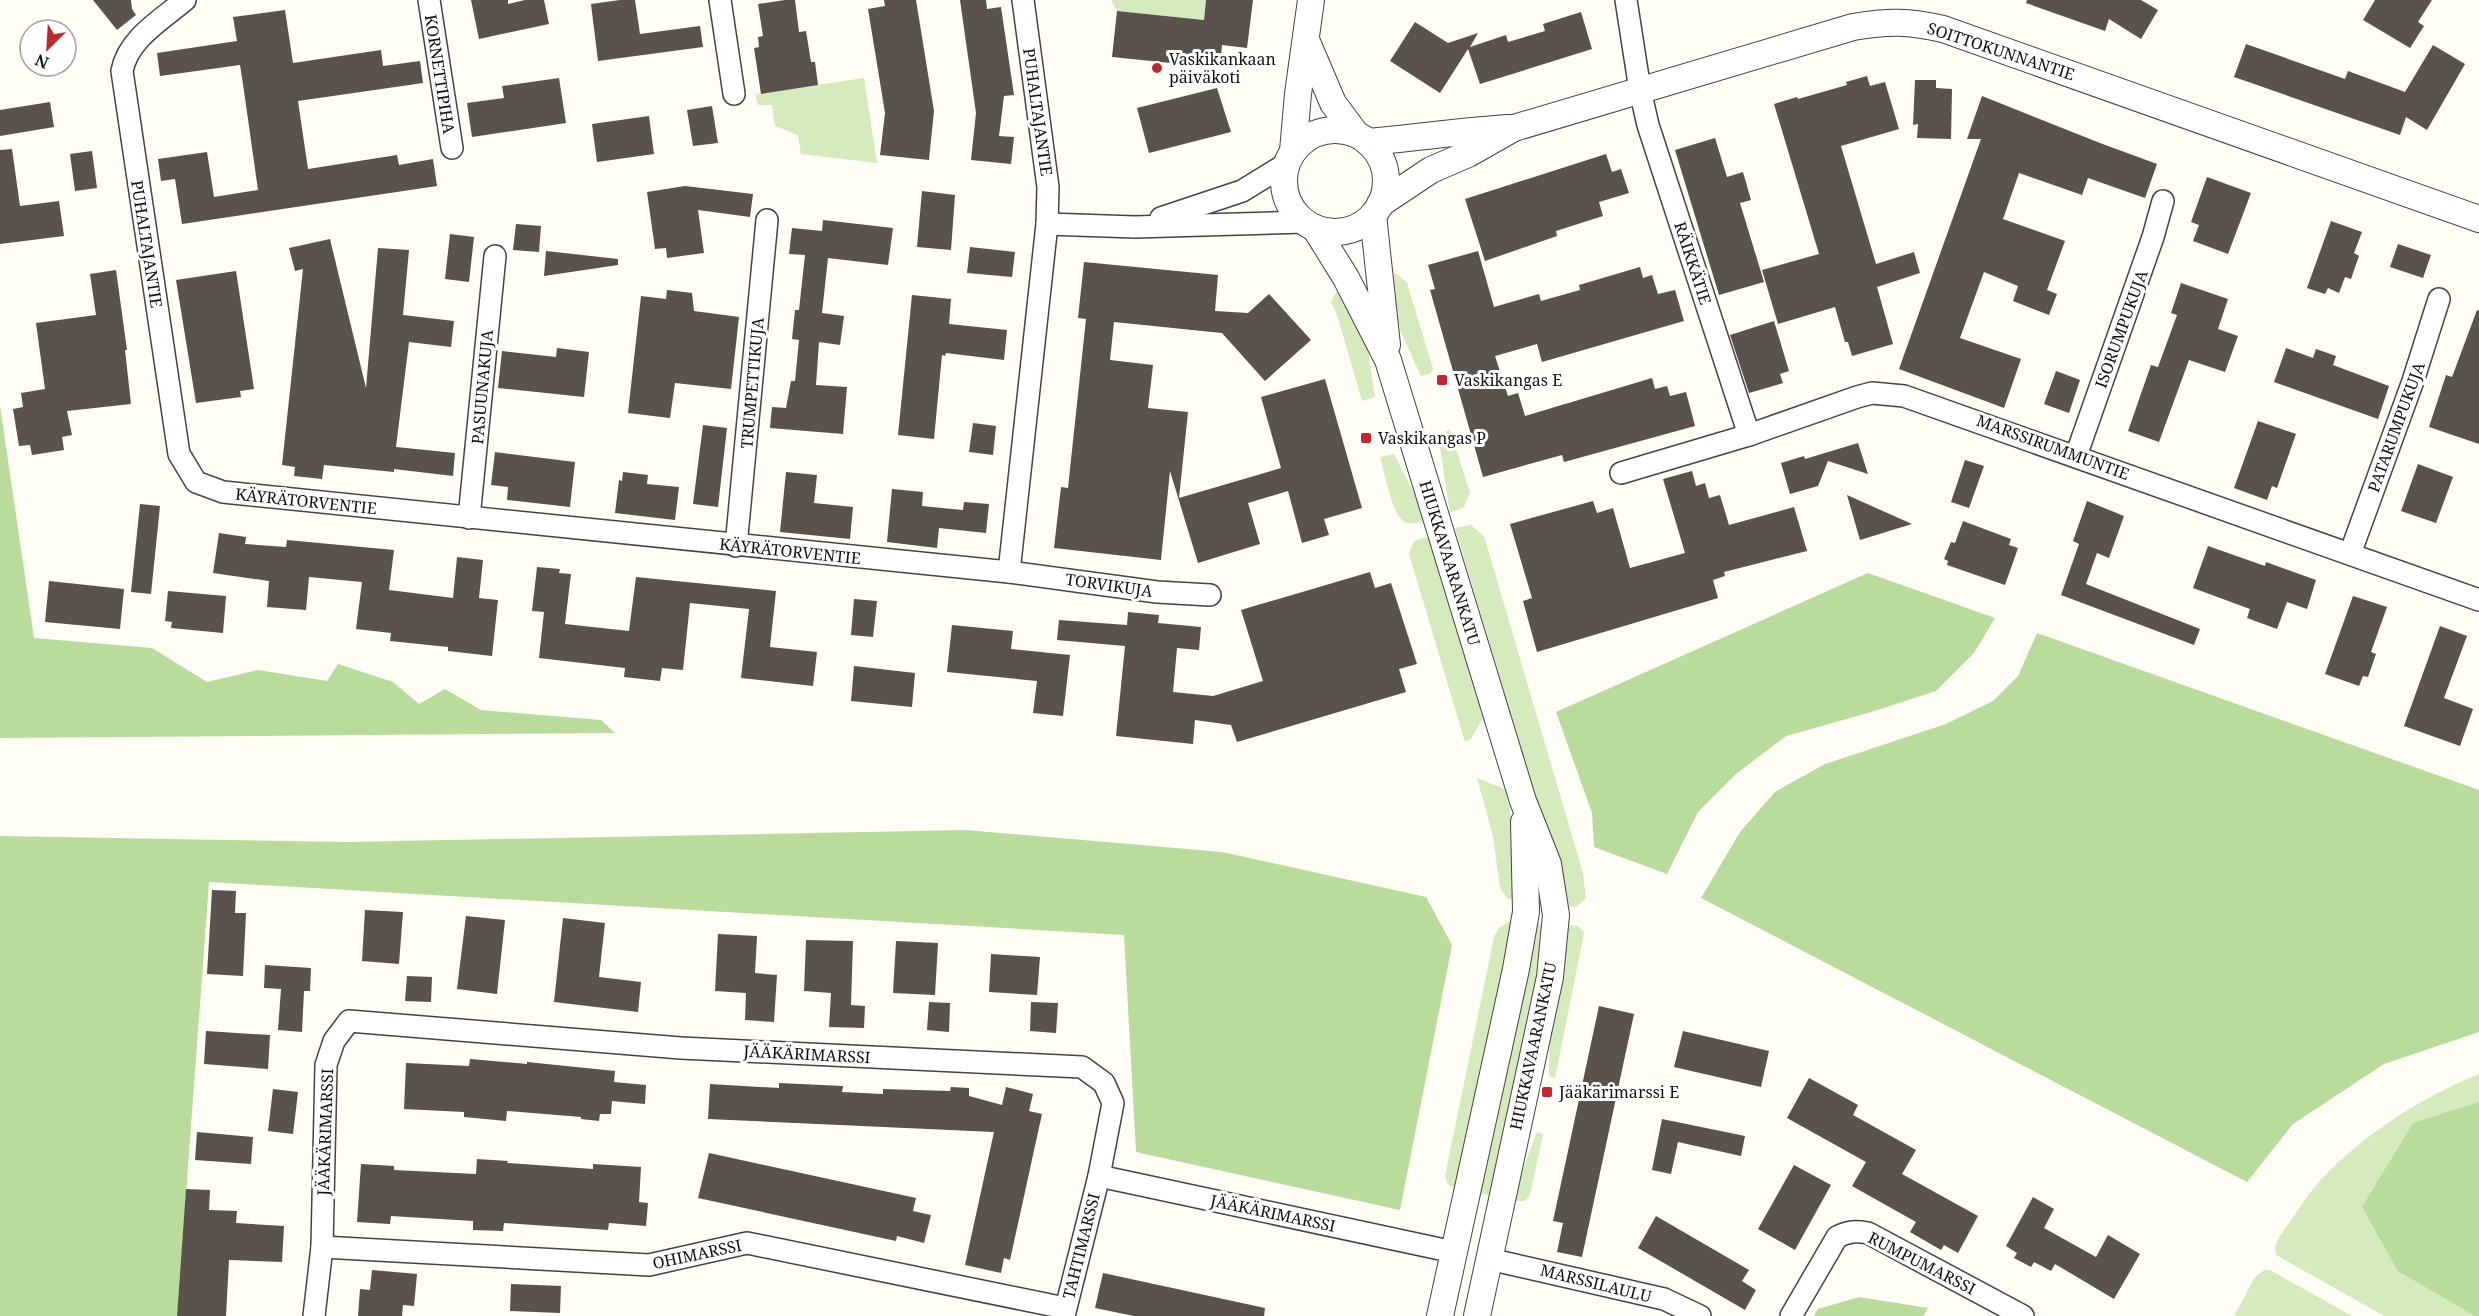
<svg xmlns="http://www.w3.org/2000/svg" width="2479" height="1316" viewBox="0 0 2479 1316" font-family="'Noto Serif',serif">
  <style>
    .green { fill: #d5ebbd }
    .forest { fill: #b9dc9c }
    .building { fill: #5a524d }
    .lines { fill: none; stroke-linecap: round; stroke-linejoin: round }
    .minor-casing { stroke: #444; stroke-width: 24 }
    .tertiary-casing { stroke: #444; stroke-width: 28 }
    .minor { stroke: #fff; stroke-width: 21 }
    .tertiary { stroke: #fff; stroke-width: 26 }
    .poi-dot { fill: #c4262e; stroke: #fff; stroke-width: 2 }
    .labels { text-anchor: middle; stroke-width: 6; stroke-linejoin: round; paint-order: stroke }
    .street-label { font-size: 16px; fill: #111; stroke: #fff }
    .poi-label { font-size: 16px; fill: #111; stroke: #fff; text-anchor: start }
  </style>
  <rect width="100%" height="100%" fill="#fffdf5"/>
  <g class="green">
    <path d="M1111 0H1206L1204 20 1117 11Z"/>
    <path d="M864 78 877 163 801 154 798 135 775 126 772 105H758L755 94Z"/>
    <path d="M1391 273 1397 274 1407 283 1433 369 1430 374 1421 376 1400 330Z"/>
    <path d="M1338 289 1360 325 1368 351 1375 397 1362 401 1337 315 1331 302Z"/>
    <path d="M1450 430 1470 493 1464 507 1450 513 1438 434Z"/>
    <path d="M1394 454 1415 495 1424 521C1416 523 1409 526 1402 520 1392 512 1384 471 1380 457Z"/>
    <path d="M1471 525 1484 536 1583 873 1586 898 1576 907 1565 906 1555 863 1455 528Z"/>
    <path d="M1426 537 1431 540 1483 718 1471 739 1465 742 1409 554 1414 541Z"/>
    <path d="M1477 778 1505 789 1516 838 1519 901 1507 898 1500 888 1493 836Z"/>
    <path d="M1512 920 1516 921 1458 1189 1448 1185 1445 1176 1494 937 1499 928Z"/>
    <path d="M1534 923 1544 924 1542 962 1493 1196 1478 1193Z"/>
    <path d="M1566 925 1578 926 1584 933 1555 1078 1549 1076 1550 1016Z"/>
    <path d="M2479 1074V1316H2384L2276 1255C2272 1242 2285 1230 2292 1219 2299 1209 2305 1198 2313 1189 2353 1141 2421 1097 2479 1074Z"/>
    <path d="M1537 1132 1543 1134 1530 1195 1525 1201H1511Z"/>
    <path d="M2264 1270H2270L2352 1316H2234L2255 1277Z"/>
  </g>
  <g class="forest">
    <path d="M0 406 34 638 152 648 207 682 258 670 327 681 338 664 393 682 419 704 445 689 481 710 601 720 615 733 0 738Z"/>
    <path d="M1868 573 1995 618 1974 653 1936 691 1868 713 1786 736 1736 774 1698 812 1667 874 1594 847 1592 813 1556 712Z"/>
    <path d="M2037 633 2479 790V1032L2384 1064 2293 1124 2247 1182 1701 898 1740 832 1775 792 1825 764 1946 724 1993 701 2018 676Z"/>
    <path d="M965 830 1222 852 1426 897 1452 945 1400 1210 1136 1152 1124 935 209 882 177 1316H0V836L348 842Z"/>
    <path d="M2479 1102V1316H2475L2398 1271 2362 1207 2413 1123Z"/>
    <path d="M1859 1297 1928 1308 1923 1316H1814L1818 1309Z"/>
  </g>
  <g class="building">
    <path d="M93 0H131L132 9 136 15 117 30Z"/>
    <path d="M471 0H508V4L525 0H544L549 24 479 39Z"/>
    <path d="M620 0H635L640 34 700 26 703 47 598 61 591 4Z"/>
    <path d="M785 0H795L799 32 806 31 811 62H815L818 85 761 94 754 48 759 47 758 37 763 36 758 4Z"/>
    <path d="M884 0H916L934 111 929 160 880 155 885 113 868 9 885 6Z"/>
    <path d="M960 0H986L987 9 1001 7 1014 95 1004 96 999 136 1014 137 1011 164 971 160 976 113Z"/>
    <path d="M1206 0H1253L1247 48 1222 45 1220 68 1112 57 1117 11 1204 20Z"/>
    <path d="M2027 0H2141L2158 10 2141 39 2109 19 2105 31 2026 3Z"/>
    <path d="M2375 0H2432L2418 22 2424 26 2410 48 2363 20Z"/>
    <path d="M285 10 293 63 381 50 383 66 420 61 423 83 298 101 308 169 397 155 399 165 433 159 437 186 182 224 175 179 161 181 158 159 207 152 214 197 258 190 243 84 240 65 160 76 157 53 237 41 233 17Z"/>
    <path d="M1581 12 1592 49 1480 84 1468 49 1440 93 1390 61 1415 22 1448 43 1478 33 1470 47 1506 35 1508 42 1545 31 1543 24Z"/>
    <path d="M2246 44 2345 79 2348 71 2405 92 2433 45 2465 64 2427 130 2406 117 2400 135 2234 77Z"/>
    <path d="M1867 76 1870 86 1885 82 1899 129 1841 146 1876 264 1914 252 1920 273 1877 287 1893 344 1852 356 1848 342H1845L1835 307 1778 324 1762 270 1819 254 1774 104 1797 97 1798 99 1847 85 1846 82Z"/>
    <path d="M559 78 566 123 472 137 467 103 504 98 502 86Z"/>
    <path d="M1915 80H1936V88L1952 89 1951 139 1917 138 1918 124 1913 125Z"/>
    <path d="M1217 88 1231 132 1149 153 1137 108Z"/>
    <path d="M1982 96 2100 143 2157 164 2145 198 2088 178 2082 195 2019 173 2003 219 2065 241 2047 290 2057 294 2049 315 2013 301 2018 286 1984 272 1960 338 2021 359 2004 408 1899 369 1981 139H1967Z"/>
    <path d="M50 102 54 127 0 136V110Z"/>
    <path d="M712 106 718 143 693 146 687 110Z"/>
    <path d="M649 116 654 154 597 162 592 124Z"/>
    <path d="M1715 138 1727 177 1743 172 1751 200 1740 203 1764 282 1719 295 1675 150Z"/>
    <path d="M12 149 20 206 59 201 64 236 0 244V150Z"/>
    <path d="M92 151 97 188 75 191 70 154Z"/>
    <path d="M1606 154 1612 172 1621 169 1629 193 1599 202 1603 216 1556 231 1557 236 1485 261 1465 199Z"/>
    <path d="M2207 177 2251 193 2228 254 2193 241 2199 225 2191 222Z"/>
    <path d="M685 186 753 194 750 217 698 210 704 253 667 258 666 248 655 249 647 192Z"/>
    <path d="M922 191 955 195 951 250 917 247Z"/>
    <path d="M823 220 893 228 888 265 828 258 822 313 844 316 840 345 819 342 816 385 847 387 843 434 770 428 772 407 786 408 791 381H795L799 340 792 339 795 310H799L805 255 789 254 792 228 822 231Z"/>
    <path d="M2331 221 2362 232 2354 253 2359 256 2351 279 2345 277 2339 293 2328 288 2325 294 2307 288Z"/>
    <path d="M516 224 541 226 539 252 513 250Z"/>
    <path d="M450 234 474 237 469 282 445 279Z"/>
    <path d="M330 239 366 388 378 248 409 250 403 315 454 321 451 347 409 342 396 447 455 453 453 476 394 469V472L324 465 322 479 294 476 295 467 282 465 303 269 295 271 289 248Z"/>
    <path d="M2398 244 2431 255 2423 278 2390 267Z"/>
    <path d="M970 247 1015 252 1012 277 967 273Z"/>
    <path d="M546 251 618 259V265L544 276Z"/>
    <path d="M1478 251 1494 307 1539 294 1541 301 1580 290 1579 285 1640 267 1643 278 1652 275 1658 294 1675 290 1684 321 1542 362 1537 344 1495 356 1508 396 1518 393 1525 416 1652 378 1655 389 1667 386 1670 396 1686 392 1695 426 1564 462 1562 455 1483 477 1430 290 1435 289 1428 265Z"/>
    <path d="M1084 262 1218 275 1215 311 1248 313 1269 294 1311 340 1265 381 1222 333 1114 322 1110 360 1153 365 1148 408 1188 412 1179 498 1281 468 1261 397 1325 379 1362 508 1324 519 1329 535 1302 543 1288 491 1248 503 1260 544 1198 563 1170 471 1161 560 1054 548 1061 487 1068 488 1086 319 1078 318Z"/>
    <path d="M116 270 127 350H125L131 404 67 411 72 435 62 437 64 450 32 455 30 445 19 446 13 409 23 407 21 393 45 389 36 323 96 315 90 274Z"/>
    <path d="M236 271 254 389 240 391 241 397 196 403 176 280Z"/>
    <path d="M2181 283 2228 299 2218 329 2238 336 2225 372 2189 360 2159 442 2128 431 2151 365 2158 367 2177 315 2171 313Z"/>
    <path d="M667 290 692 293 694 311 739 317 731 389 675 383 670 418 628 413 641 296 666 299Z"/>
    <path d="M912 295 951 299 949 324 1007 330 1004 360 946 353 945 356 942 355 934 439 898 435Z"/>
    <path d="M2477 310 2479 311V444L2429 427 2446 375 2452 377Z"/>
    <path d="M1774 321 1789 371 1780 374 1783 383 1749 393 1730 335Z"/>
    <path d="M557 348 589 352 584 397 498 388 502 351 556 357Z"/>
    <path d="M2286 348 2313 358 2316 349 2336 356 2333 365 2389 386 2378 419 2274 382Z"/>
    <path d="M2056 371 2080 380 2069 413 2044 404Z"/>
    <path d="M2258 421 2296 434 2277 488 2272 486 2267 500 2234 488Z"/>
    <path d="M973 423 996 426 993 455 969 452Z"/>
    <path d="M703 425 727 428 718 507 693 504Z"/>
    <path d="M1858 443 1868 474 1828 461 1818 486 1790 494 1781 463 1804 456 1805 459Z"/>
    <path d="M495 452 575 462 570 507 507 500 508 487 491 485Z"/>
    <path d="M1965 460 1984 466 1969 508 1951 502Z"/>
    <path d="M2418 464 2453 477 2436 523 2401 511Z"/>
    <path d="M1692 471 1696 486 1705 483 1709 498 1720 495 1729 525 1794 507 1807 551 1724 572 1725 576 1713 580 1718 598 1537 652 1523 601 1532 598 1510 524 1593 501 1597 513 1613 508 1630 568 1685 553 1663 479Z"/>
    <path d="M623 472 648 475 647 484 679 487 675 520 615 513 619 480 622 481Z"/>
    <path d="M786 472 817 475 814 503 853 507 850 539 780 532Z"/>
    <path d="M892 489 923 492 922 506 963 510 964 502 989 504 986 533 939 528 937 548 887 542Z"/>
    <path d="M1847 495 1912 524 1860 540Z"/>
    <path d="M2087 501 2124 516 2109 558 2097 553 2086 584 2200 629 2194 645 2061 595 2079 544 2073 541Z"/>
    <path d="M140 504 160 506 151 594 131 592Z"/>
    <path d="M1963 521 2011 539 2009 545 2018 548 2005 585 1947 565 1948 561 1944 559 1951 542 1955 543Z"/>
    <path d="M219 533 246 537 245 544 286 547 287 540 394 550 389 590 453 598 457 557 483 560 479 598 498 600 492 656 448 651V647L390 641 391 633 356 629 362 582 309 577 306 610 267 607 269 581 213 573Z"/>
    <path d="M2208 546 2265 566 2266 562 2316 580 2307 609 2287 602 2277 629 2247 618 2250 609 2193 588Z"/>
    <path d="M537 567 560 569 559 573 571 574 565 624 629 631 636 577 776 591 770 647 817 652 813 686 741 678 749 609 690 603 683 670 662 668 660 681 624 677 625 668 539 658 544 612 532 611Z"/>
    <path d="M1370 572 1375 588 1391 583 1409 639 1417 664 1399 669 1406 692 1237 742 1231 725 1195 720 1193 744 1116 736 1125 646 1057 640 1059 620 1127 625 1128 612 1159 615 1158 623 1201 627 1199 650 1177 648 1173 692 1213 696 1263 681 1241 610Z"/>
    <path d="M49 581 124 589 120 629 45 622Z"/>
    <path d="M168 591 226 596 223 633 171 628 172 622 165 621Z"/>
    <path d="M2353 596 2387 607 2371 652 2376 654 2368 677 2363 676 2359 686 2325 674Z"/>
    <path d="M854 599 877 601 873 637 851 635Z"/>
    <path d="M952 625 1013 631 1011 649 1070 655 1063 716 1033 713 1037 681 947 672Z"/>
    <path d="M2440 626 2467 636 2444 698 2473 709 2460 746 2404 726Z"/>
    <path d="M854 666 915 673 912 707 851 701Z"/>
    <path d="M212 890 236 891 235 913H246L243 976 207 974Z"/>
    <path d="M365 910 403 912 399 964 362 961Z"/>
    <path d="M466 916 505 920 497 994 457 989Z"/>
    <path d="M563 918 605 923 599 977 641 982 638 1012 554 1002Z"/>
    <path d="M718 934 757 936 755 973 777 975 774 1022 745 1020 746 993 715 991Z"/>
    <path d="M806 940 853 941 851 1005 865 1006 864 1028 829 1027 831 993 804 991Z"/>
    <path d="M896 941 938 943 935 995 893 993Z"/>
    <path d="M991 954 1040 957 1037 995 989 992Z"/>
    <path d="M265 965 311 968 310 991H304L302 1032 278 1030 281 989 264 988Z"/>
    <path d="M407 976 432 977 431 1002 405 1001Z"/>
    <path d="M929 1002 950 1003 949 1032 927 1030Z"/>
    <path d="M1031 1002 1058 1003 1056 1033 1030 1031Z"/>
    <path d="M1599 1006 1634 1014 1582 1257 1557 1252 1563 1223 1553 1221Z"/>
    <path d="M206 1031 270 1035 268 1069 204 1064Z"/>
    <path d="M1683 1031 1769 1051 1761 1087 1674 1067Z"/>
    <path d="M470 1059 527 1064V1062L615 1071 614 1082 646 1085 645 1104 612 1101 611 1114H600L599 1121 581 1119V1117L507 1111 506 1121 464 1117V1112L404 1109 406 1063 469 1066Z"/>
    <path d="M1809 1078 1858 1105 1853 1115 1916 1150 1902 1174 1978 1216 1958 1253 1944 1245 1941 1250 1910 1232 1916 1222 1852 1186 1866 1162 1787 1118Z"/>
    <path d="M779 1083 843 1086 842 1092 883 1094V1089L950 1091 951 1087 969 1088V1096L1002 1105 1006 1087 1033 1094 1029 1111 1042 1114 1010 1260 1004 1258 1001 1273 965 1265 994 1132 708 1119 710 1084 779 1088Z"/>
    <path d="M273 1089 298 1092 293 1134 268 1131Z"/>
    <path d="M1662 1119 1745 1136 1741 1156 1678 1142 1671 1174 1652 1170Z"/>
    <path d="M197 1132 253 1137 251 1164 195 1160Z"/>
    <path d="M709 1153 916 1198 913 1211 931 1215 924 1243 897 1236 896 1241 698 1198Z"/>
    <path d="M477 1159 508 1161 507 1163 593 1169V1164L641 1167 639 1202 648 1203 646 1226 609 1223 608 1230 504 1223 503 1231 473 1230V1221L391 1216 390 1224 357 1222 361 1164 394 1166V1170L476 1174Z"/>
    <path d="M1794 1165 1831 1185 1795 1250 1758 1229Z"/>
    <path d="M186 1189 210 1190 209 1210 237 1211 236 1223 284 1226 282 1262 229 1260 226 1316H177Z"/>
    <path d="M2033 1197 2054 1209 2044 1228 2096 1257 2108 1235 2140 1254 2114 1299 2055 1264 2051 1271 2034 1262 2031 1267 2014 1258 2017 1253 2006 1246Z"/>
    <path d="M1656 1216 1749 1270 1742 1281 1756 1290 1745 1310 1638 1248Z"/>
    <path d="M372 1270 417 1274 414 1306 403 1305 402 1316H358L360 1289 370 1290Z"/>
    <path d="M1103 1273 1265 1308 1264 1316H1134L1095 1308Z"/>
    <path d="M511 1284 561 1286 560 1313 510 1311Z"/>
  </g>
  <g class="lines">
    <g class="minor-casing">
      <g id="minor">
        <path d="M185 0C161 20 128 39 122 71L179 454 196 482 223 492 1009 572 1047 224 1048 187 1023 0"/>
        <path d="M429 0 452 148"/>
        <path d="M720 0 734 94"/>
        <path d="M1626 0 1640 90 1648 125 1749 435"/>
        <path d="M1161 218 1242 191 1286 164"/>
        <path d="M1047 224 1135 227 1305 222"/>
        <path d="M2076 456 2153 237 2163 201"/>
        <path d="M1621 473 1749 435 1857 397 1872 393 1904 396 2479 600"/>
        <path d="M469 518 495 256"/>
        <path d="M736 546 767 220"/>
        <path d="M2350 554 2413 381 2439 299"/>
        <path d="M1009 572 1157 592 1210 595"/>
        <path d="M1099 1176 1454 1252"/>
        <path d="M322 1247 649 1265 747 1243 1065 1308"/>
        <path d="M1489 1259 1664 1299 1700 1316"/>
        <path d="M314 1316 322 1247 326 1065 334 1041 349 1021 681 1048 1082 1067 1104 1083 1113 1103 1099 1176 1064 1316"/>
        <path d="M1791 1316 1837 1237C1849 1231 1856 1231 1868 1233L2023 1316"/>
      </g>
    </g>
    <g class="tertiary-casing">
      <g id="tertiary">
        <path d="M1307 42 1333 103 1356 134"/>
        <circle cx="1335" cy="181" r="51"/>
        <path d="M1368 142C1415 138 1461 131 1508 128"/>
        <path d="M1293 151 1298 94 1311 0"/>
        <path d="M1380 204 1431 170 1468 154 1514 128 1853 27C1889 21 1908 21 1943 29L2479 219"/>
        <path d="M1373 215 1387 345"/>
        <path d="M1315 228 1346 278 1388 360 1523 801 1548 864 1556 915 1550 977 1477 1316"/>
        <path d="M1440 1316 1516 969 1526 912 1524 822"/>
      </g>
    </g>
    <use href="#minor" class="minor"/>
    <use href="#tertiary" class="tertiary"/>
  </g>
  <g class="poi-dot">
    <circle cx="1157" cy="68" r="6"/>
    <rect x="1436" y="374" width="12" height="12" rx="3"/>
    <rect x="1360" y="432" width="12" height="12" rx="3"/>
    <rect x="1541" y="1086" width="12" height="12" rx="3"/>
  </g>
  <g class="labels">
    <g class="street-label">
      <text transform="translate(2001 51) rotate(18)" y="6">SOITTOKUNNANTIE</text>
      <text transform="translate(440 74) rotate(81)" y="6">KORNETTIPIHA</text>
      <text transform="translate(1038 112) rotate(82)" y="6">PUHALTAJANTIE</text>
      <text transform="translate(147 244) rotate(81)" y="6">PUHALTAJANTIE</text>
      <text transform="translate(1693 263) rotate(72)" y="6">RÄIKKÄTIE</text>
      <text transform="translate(2121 329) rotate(-70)" y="6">ISORUMPUKUJA</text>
      <text transform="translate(752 383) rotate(-85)" y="6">TRUMPETTIKUJA</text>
      <text transform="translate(482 387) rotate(-85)" y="6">PASUUNAKUJA</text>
      <text transform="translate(2396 427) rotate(-70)" y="6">PATARUMPUKUJA</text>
      <text transform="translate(2053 447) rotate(20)" y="6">MARSSIRUMMUNTIE</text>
      <text transform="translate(306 501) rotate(6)" y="6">KÄYRÄTORVENTIE</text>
      <text transform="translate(790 551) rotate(6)" y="6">KÄYRÄTORVENTIE</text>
      <text transform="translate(1450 563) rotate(73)" y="6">HIUKKAVAARANKATU</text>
      <text transform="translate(1109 585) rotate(8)" y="6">TORVIKUJA</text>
      <text transform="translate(1533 1046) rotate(-78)" y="6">HIUKKAVAARANKATU</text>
      <text transform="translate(807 1054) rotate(3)" y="6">JÄÄKÄRIMARSSI</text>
      <text transform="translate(325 1132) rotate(-88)" y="6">JÄÄKÄRIMARSSI</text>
      <text transform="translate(1273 1213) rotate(12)" y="6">JÄÄKÄRIMARSSI</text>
      <text transform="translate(1081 1246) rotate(-76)" y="6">TAHTIMARSSI</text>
      <text transform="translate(697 1254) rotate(-12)" y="6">OHIMARSSI</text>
      <text transform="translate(1922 1263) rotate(27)" y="6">RUMPUMARSSI</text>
      <text transform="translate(1596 1283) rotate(14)" y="6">MARSSILAULU</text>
    </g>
    <g class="poi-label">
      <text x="1169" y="65">Vaskikankaan<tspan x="1169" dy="18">päiväkoti</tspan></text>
      <text x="1454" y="386">Vaskikangas E</text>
      <text x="1378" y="444">Vaskikangas P</text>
      <text x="1559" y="1098">Jääkärimarssi E</text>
    </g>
  </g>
  <g transform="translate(48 48) rotate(204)"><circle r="28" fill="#ffffff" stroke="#a0a0a0" stroke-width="1.5"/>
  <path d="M0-4.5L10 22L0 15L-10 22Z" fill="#c4262e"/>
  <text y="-9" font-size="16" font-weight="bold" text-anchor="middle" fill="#111111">N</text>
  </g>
</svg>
